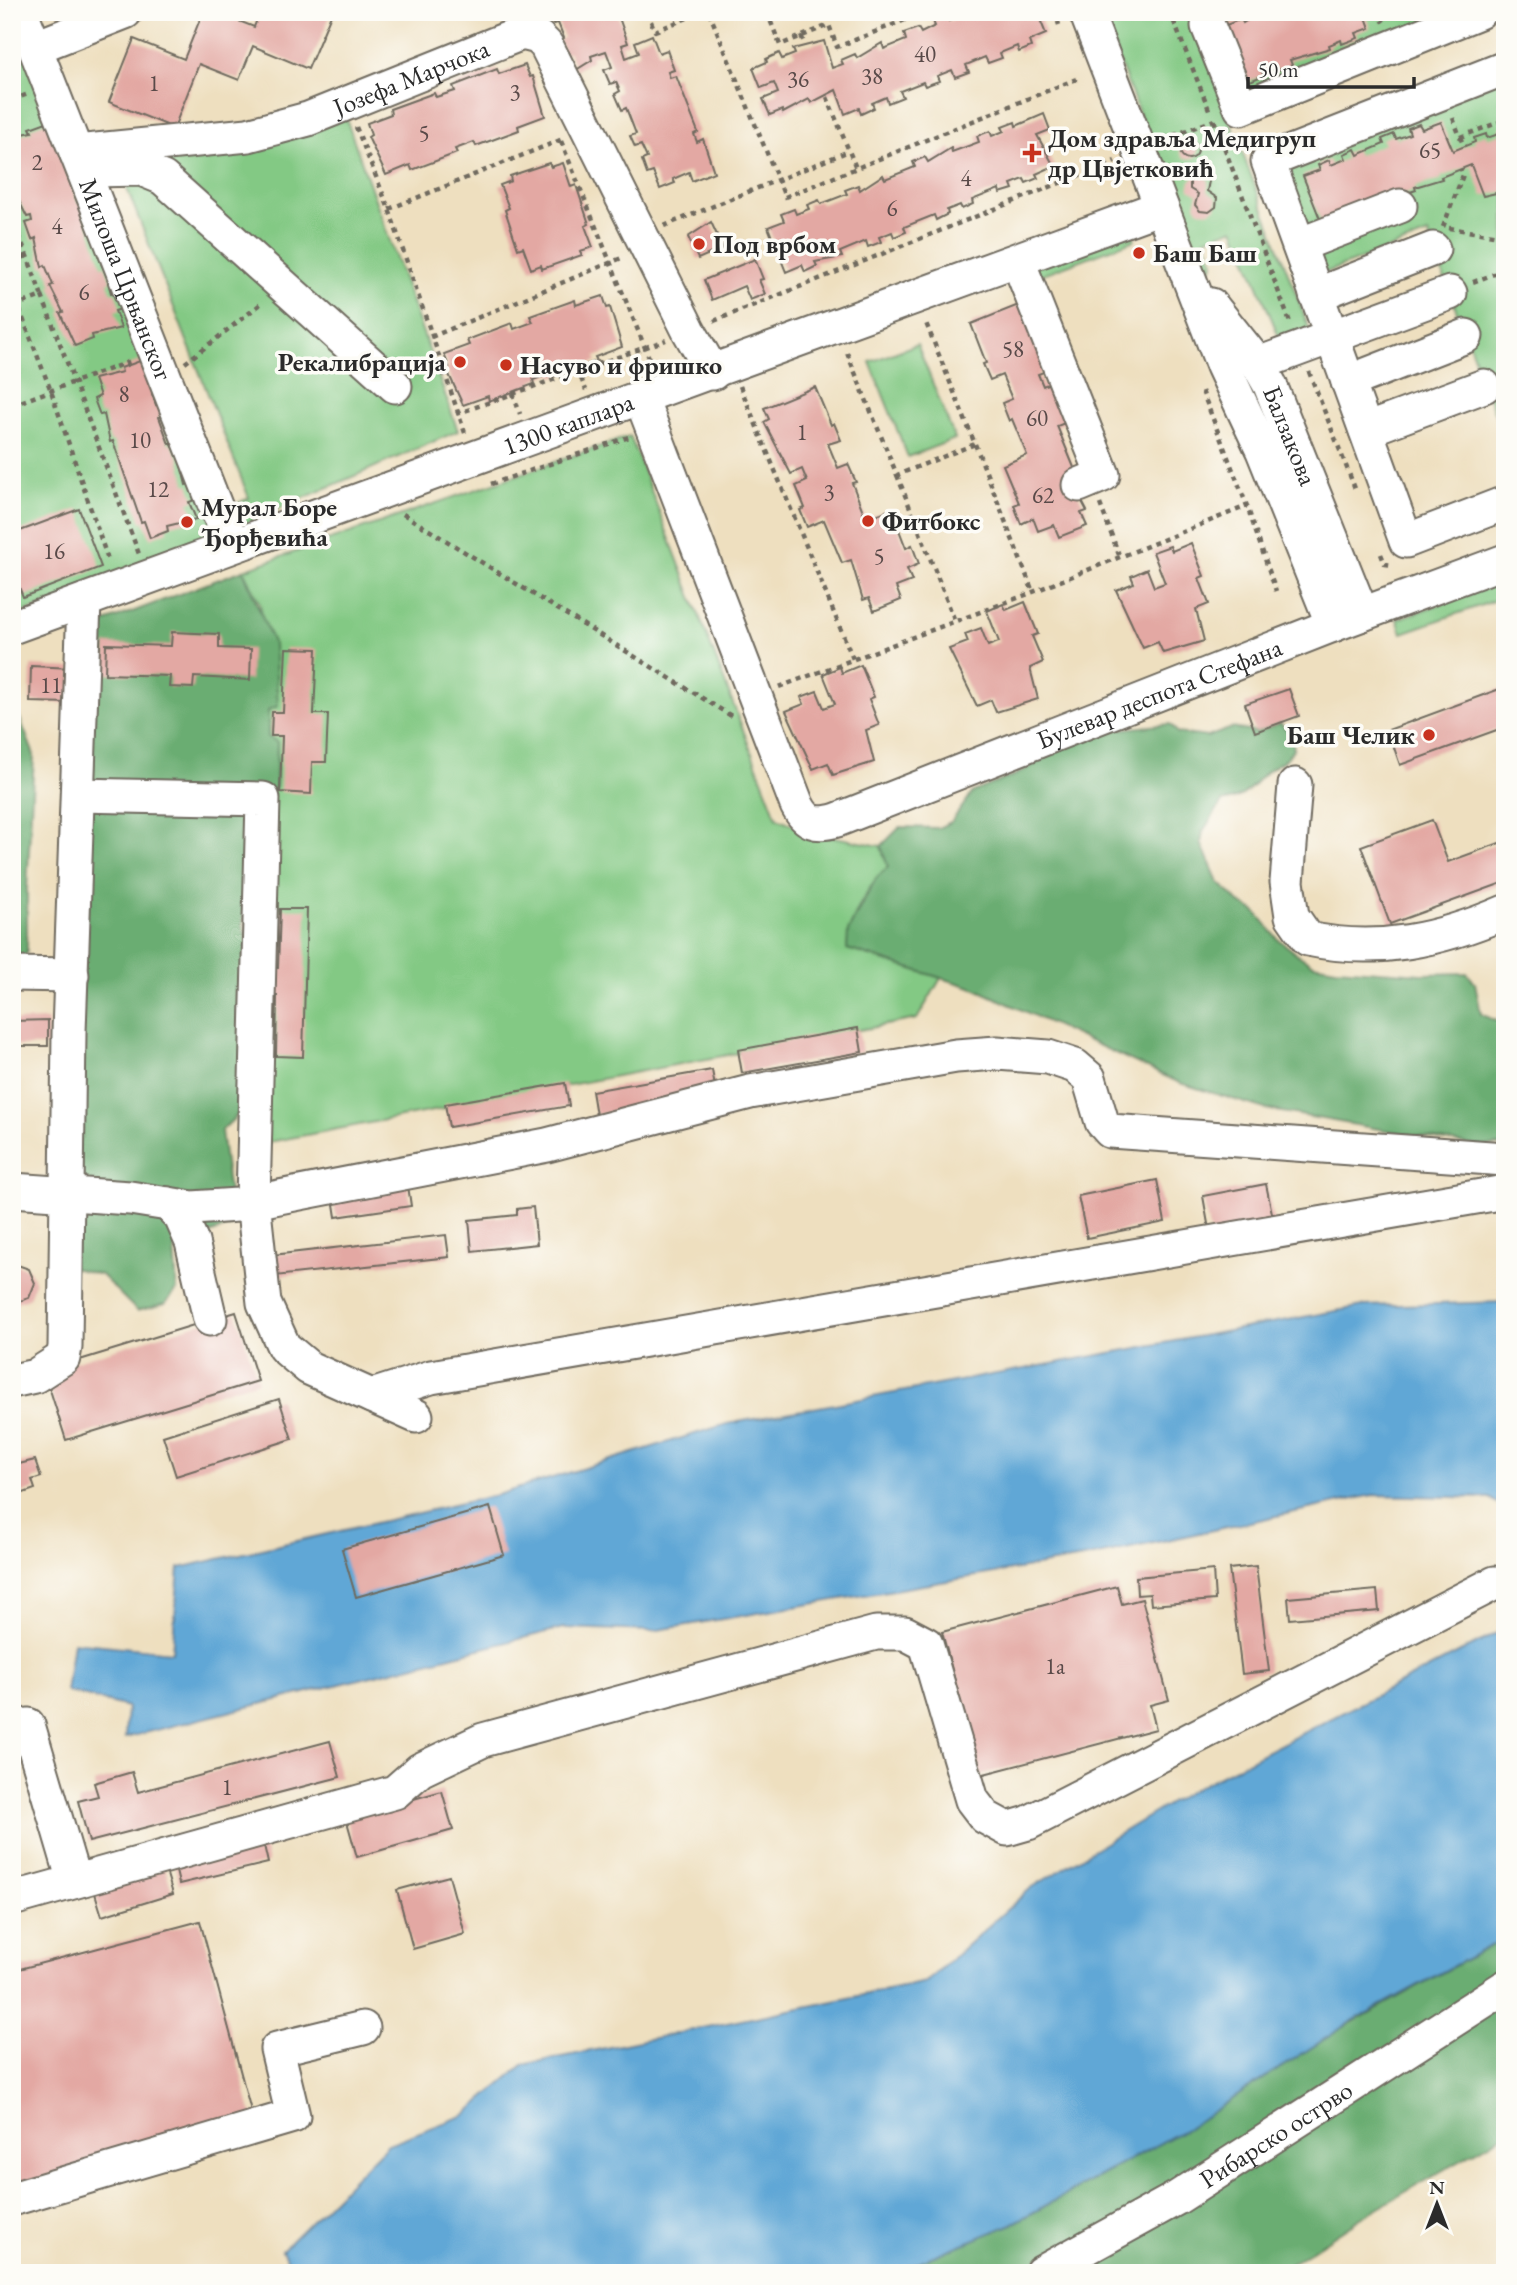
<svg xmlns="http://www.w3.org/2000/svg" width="1517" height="2285" viewBox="0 0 1517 2285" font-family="'EB Garamond',serif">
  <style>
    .green { fill: #83c984; stroke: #577a58; stroke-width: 2 }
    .forest { fill: #6aad72; stroke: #4a6c4e; stroke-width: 2 }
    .water { fill: #60a7d6; stroke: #466980; stroke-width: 2 }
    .building { fill: #e3a8a3 }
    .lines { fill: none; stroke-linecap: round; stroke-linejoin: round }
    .minor-casing { stroke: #6f6a5f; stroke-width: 37 }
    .path { stroke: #6f6a5f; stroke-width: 4.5; stroke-dasharray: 5 5; stroke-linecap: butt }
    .minor { stroke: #fff; stroke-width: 33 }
    .poi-dot { fill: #c8321e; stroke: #fdfcf7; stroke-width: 2.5 }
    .labels { text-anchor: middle; stroke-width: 7; stroke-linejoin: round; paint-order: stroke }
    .number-label { font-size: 23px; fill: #594a49 }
    .street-label { font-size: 26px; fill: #2b2b2b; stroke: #fdfcf7 }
    .poi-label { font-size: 26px; font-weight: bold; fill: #2b2b2b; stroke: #fdfcf7; text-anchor: start }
  </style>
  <rect width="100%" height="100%" fill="#fdfcf7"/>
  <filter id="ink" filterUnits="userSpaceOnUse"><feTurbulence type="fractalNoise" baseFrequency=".0143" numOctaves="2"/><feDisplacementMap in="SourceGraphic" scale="14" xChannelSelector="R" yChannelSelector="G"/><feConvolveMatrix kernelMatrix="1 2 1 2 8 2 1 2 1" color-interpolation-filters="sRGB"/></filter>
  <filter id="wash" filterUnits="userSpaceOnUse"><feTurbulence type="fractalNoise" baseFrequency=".00686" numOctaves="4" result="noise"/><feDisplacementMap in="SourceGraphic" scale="28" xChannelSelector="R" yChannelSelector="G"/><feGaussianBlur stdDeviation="1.57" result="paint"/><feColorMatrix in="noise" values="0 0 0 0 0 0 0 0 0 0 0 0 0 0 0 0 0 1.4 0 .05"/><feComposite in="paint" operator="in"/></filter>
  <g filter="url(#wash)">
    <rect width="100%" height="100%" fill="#eedfbf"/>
    <g class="green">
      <path d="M1108 12H1189L1310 331 1280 339 1234 228 1205 239 1214 262 1211 268 1205 271 1199 267 1101 15Z"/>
      <path d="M1203 12H1479L1241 108Z"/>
      <path d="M12 14 234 545 12 616Z"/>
      <path d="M1505 68V426L1500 427 1428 234 1311 278 1268 161Z"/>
      <path d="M343 110 458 431 244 524 234 505 249 498 122 176 99 151Z"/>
      <path d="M1131 228 1135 240 1030 279 1025 267Z"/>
      <path d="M917 344 955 439 908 457 870 362Z"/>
      <path d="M630 436 777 818 814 833 881 846 888 867C867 886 848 921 847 949L941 978 917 1019 264 1143 269 793 276 787 277 742 268 737V710L278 706 260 604 243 570Z"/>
      <path d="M1505 582V597L1402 633 1397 619Z"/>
    </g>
    <g class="forest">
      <path d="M243 570 274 645 278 706 268 710V737L277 742 276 787 269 793 86 789 84 630Z"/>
      <path d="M12 698 34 755 27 889V951L12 986Z"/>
      <path d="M1280 723 1290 734 1294 747C1285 764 1280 761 1266 772 1247 789 1250 796 1222 802L1203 831 1201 843 1218 882 1240 903 1256 912 1278 939 1301 957 1313 964 1336 968 1422 974 1467 973 1475 983 1481 1014 1505 1025V1146H1475L1265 1109 1180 1083 974 988 847 949 848 931 876 878 888 867 881 846 900 827 938 828 951 822 973 792 1015 775 1070 744 1082 733 1170 724 1178 733 1207 737 1232 728 1255 732Z"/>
      <path d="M95 804 243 810 249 819 243 925 250 953 240 1113 221 1131 233 1225 174 1247 177 1290 165 1304 137 1311 101 1275 73 1268 86 813Z"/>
      <path d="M1505 1938V2134L1361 2218 1277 2273H892L1012 2224 1186 2129 1342 2028Z"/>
    </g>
    <g class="water">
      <path d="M1505 1302V1509L1490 1498 1373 1495 1089 1557 652 1631 563 1628 125 1738 127 1707 66 1691 73 1642 172 1652 179 1568 497 1495 727 1424 1363 1306Z"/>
      <path d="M1505 1629V1938L1354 2020 1186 2129 1012 2224 892 2273H293L282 2250 388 2144 465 2115 523 2065 926 1982 1031 1888 1190 1791Z"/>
    </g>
    <g id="blocks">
      <g class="building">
        <path d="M203 12H216L254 27 260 12H332L308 69 253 46 239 80 199 64 174 128 109 102 134 39 184 59Z"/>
        <path d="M549 12H617L628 43 622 45 626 58 639 53 635 42 652 35 659 53 667 50 674 70 668 72 670 78 676 76 698 132 694 134 697 142 703 139 714 172 692 181 689 172 673 179 675 183 660 189 653 172 647 174 642 160 647 158 641 145 635 147 630 136 636 134 626 108 622 110 615 94 620 91 616 82 610 84 604 70 612 67 606 51 591 56 592 60 576 70 569 52 564 53 559 40 564 38 558 23 553 24Z"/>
        <path d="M970 12H1037L1046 34 1029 41 1031 47 1019 52 1017 46 1000 53 1002 58 988 63 985 57 966 65 969 72 955 77 952 70 937 76 939 81 925 86 923 82 900 91 903 97 888 103 886 97 872 103 874 108 861 114 859 108 845 114 836 90 811 103 809 99 783 113 782 110 770 115 763 99 778 93 774 83 761 88 753 68 767 62 766 59 779 53 782 59 795 54 793 49 824 41 832 68 843 64 841 60 855 54 857 58 882 43 884 49 906 40 904 33 918 28 921 33 935 26 933 21 947 16 949 21Z"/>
        <path d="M1260 12H1364L1370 28 1356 33 1358 38 1342 44 1341 40 1329 45 1330 48 1290 60 1292 65 1276 71 1275 67 1262 72 1264 75 1248 82 1226 25 1241 19 1243 23Z"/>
        <path d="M525 65 530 77 533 76 545 116 518 126 519 130 476 146 474 142 455 149 457 153 412 170 410 165 386 175 368 137 371 135 367 123 391 114 390 109 434 93 436 97 455 91 453 86 497 69 499 74Z"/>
        <path d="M1044 114 1050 130 1037 135 1054 166 1036 174 1038 178 1026 183 1024 179 1011 184 1013 189 1000 193 999 189 972 200 973 204 962 209 960 205 947 210 948 214 936 220 934 215 904 227 906 232 894 237 892 232 879 237 881 242 868 247 866 241 840 252 842 257 815 262 817 266 805 272 802 265 786 272 768 227 784 221 781 214 794 209 796 214 809 209 807 205 819 200 821 204 847 194 845 190 858 185 860 190 883 175 885 179 915 167 913 162 925 157 928 162 951 148 952 152 979 142 977 136 990 131 992 136 1004 131 1002 127 1015 122 1016 126Z"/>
        <path d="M49 121 78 203 81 202 102 266 105 265 111 281 108 283 111 293 115 292 121 309 115 311 121 328 92 335 93 339 75 346 60 313 63 312 50 286 53 285 45 265 42 267 36 238 32 240 26 223 32 221 31 216 27 217 12 187 16 184 12 175V136L32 132 30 128Z"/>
        <path d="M1441 122 1453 151 1475 142 1474 138 1486 134 1487 138 1502 133 1500 128 1505 126V191L1483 196 1471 165 1441 177 1442 179 1415 187 1416 190 1404 194 1322 224 1303 176 1320 170 1318 165 1329 160 1331 165 1346 159 1344 154 1355 149 1358 155 1384 144 1382 139 1394 134 1396 139 1410 134 1408 128 1419 124 1422 129Z"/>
        <circle cx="1189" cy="150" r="9"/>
        <path d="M549 163 551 167 563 163 571 187 576 185 589 224 585 226 593 247 580 251 582 255 542 269 541 265 531 269 523 247 518 249 505 210 509 208 500 185 511 181 510 176Z"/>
        <path d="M1196 176H1204L1209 181 1207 191 1217 198 1216 207 1209 212 1200 211 1195 205 1198 194 1190 189V181Z"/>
        <path d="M711 222 723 248 698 259 688 237Z"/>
        <path d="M755 259 763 279 759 280 765 294 750 300 744 286 712 300 704 280Z"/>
        <path d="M603 296 607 308 610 307 622 347 595 357 597 361 553 377 552 373 533 380 534 384 489 401 488 396 463 405 446 368 449 367 444 354 469 345 467 340 512 323 514 329 533 322 530 316 575 300 576 305Z"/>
        <path d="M1021 304 1049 370 1038 374 1043 386 1054 381 1075 419 1057 426 1075 470 1067 473 1087 511 1081 513 1087 526 1059 537 1054 525 1038 531 1033 518 1021 524 1014 505 1019 503 1003 465 1027 455 1012 419 1009 421 1002 403 1012 399 1002 375 990 380 983 364 986 363 971 324Z"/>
        <path d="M140 361 154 393 152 394 156 405 158 404 163 416 159 417 169 444 171 443 179 457 186 485 189 484 195 500 189 502 196 519 167 526 168 531 150 538 144 521 141 522 113 441 110 442 104 414 100 415 94 399 100 396 94 379 122 372 121 368Z"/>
        <path d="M815 387 831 425 834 423 841 440 828 444 838 468 848 464 856 482 852 483 866 519 891 509 906 548 912 545 919 564 907 569 912 581 896 587 901 600 874 611 869 598 863 600 851 560 842 563 824 520 807 527 800 510 805 508 796 486 807 481 802 469 791 474 764 422 769 419 764 408Z"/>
        <path d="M79 509 101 567 23 597 12 568V534Z"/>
        <path d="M1191 543 1204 576 1199 578 1209 604 1196 609 1204 641 1163 653 1158 642 1143 648 1116 590 1134 583 1131 576 1147 569 1154 587 1165 583 1153 552 1170 546 1172 551Z"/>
        <path d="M1025 602 1038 634 1032 636 1043 662 1030 668 1038 699 996 712 991 700 977 706 949 649 968 642 965 634 981 628 988 646 999 642 987 611 1003 604 1006 610Z"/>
        <path d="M172 632 219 634V648L251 649 250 680 194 677 193 688 169 687 170 676 105 674 106 644 171 646Z"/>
        <path d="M286 648 317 649 314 714H328L326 762H312L311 794 280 792 282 736H271L272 712H283Z"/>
        <path d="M861 665 874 697 869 699 879 725 866 730 874 762 833 775 828 763 813 769 786 711 804 704 801 697 817 691 824 708 835 704 823 674 840 667 842 673Z"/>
        <path d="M31 666 72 668 71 703 30 702Z"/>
        <path d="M1505 687V727L1400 765 1388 730Z"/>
        <path d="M1289 689 1299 716 1255 732 1245 704Z"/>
        <path d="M1432 820 1448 862 1505 841V882L1390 924 1361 846Z"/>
        <path d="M280 909H307L303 1057 276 1056 277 996H267L268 968H278Z"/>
        <path d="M48 1020V1046H12V1021Z"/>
        <path d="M858 1028 862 1052 742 1073 738 1050Z"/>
        <path d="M712 1070 716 1093 596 1115 592 1091Z"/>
        <path d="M565 1083 569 1106 449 1127 445 1104Z"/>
        <path d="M407 1179 411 1206 336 1217 332 1191Z"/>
        <path d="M1157 1180 1165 1222 1087 1238 1078 1196Z"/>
        <path d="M1266 1184 1274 1223 1210 1235 1203 1196Z"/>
        <path d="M533 1207 537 1244 472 1251 469 1220 517 1215V1209Z"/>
        <path d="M446 1235 449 1257 275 1276 273 1255Z"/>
        <path d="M12 1263 29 1269 35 1283 29 1298 14 1303Z"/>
        <path d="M236 1312 258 1381 66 1440 44 1371Z"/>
        <path d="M279 1399 292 1439 176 1476 163 1436Z"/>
        <path d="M12 1459 15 1465 35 1460 41 1477 32 1480 35 1489 12 1497Z"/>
        <path d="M490 1507 504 1555 356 1597 342 1549Z"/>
        <path d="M1256 1566 1269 1671 1242 1674 1229 1569Z"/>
        <path d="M1213 1570 1215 1600 1151 1605 1150 1594 1137 1595 1136 1577Z"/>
        <path d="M1117 1586 1122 1604 1142 1599 1169 1700 1150 1705 1156 1729 980 1775 942 1632Z"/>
        <path d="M1377 1590 1379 1611 1290 1619 1288 1598Z"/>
        <path d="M330 1741 340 1777 89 1842 78 1801 98 1796 94 1783 132 1772 138 1792Z"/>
        <path d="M442 1791 453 1830 357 1857 346 1818Z"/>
        <path d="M263 1841 268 1863 179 1884 174 1862Z"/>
        <path d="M165 1868 173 1894 102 1916 94 1890Z"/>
        <path d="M449 1876 465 1934 413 1949 397 1890Z"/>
        <path d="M200 1921 254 2122 12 2187V1971Z"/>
      </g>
    </g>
  </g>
  <g filter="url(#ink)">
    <use href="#blocks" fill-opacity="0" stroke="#6f6a5f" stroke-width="2"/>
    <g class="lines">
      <g class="minor-casing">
        <g id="minor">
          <path id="s1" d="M21 12 216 508 234 545"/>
          <path d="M1086 12 1223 366 1263 451 1333 625"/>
          <path d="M1208 26 1241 108 1479 12"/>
          <path d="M36 47 125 12"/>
          <path d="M1505 68 1268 161 1406 541 1505 503"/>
          <path id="s2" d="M76 152 248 135 308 119 522 33 538 37 546 45 689 331 713 373"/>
          <path d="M93 170 141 169 163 178 395 386"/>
          <path d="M1299 245 1400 206"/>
          <path d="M1018 261 1103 475 1079 485"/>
          <path d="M1316 295 1433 249"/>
          <path id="s3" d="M1211 305 1258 364 1270 385 1362 614"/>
          <path d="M1258 364 1450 293"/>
          <path d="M1348 382 1466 336"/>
          <path id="s4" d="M641 398 797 805C806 823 817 826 837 820L1333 625 1505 561"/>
          <path d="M1366 430 1484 386"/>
          <path id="s5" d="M12 627 1161 207"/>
          <path d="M1295 785 1287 882 1292 916 1308 939C1378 954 1440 940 1505 912"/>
          <path d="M78 795 263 799 253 1201 264 1303 284 1347 309 1368 416 1416"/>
          <path d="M12 974 72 975"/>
          <path d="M12 1190 130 1198 168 1204 181 1217 192 1242 210 1319"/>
          <path d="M168 1204 192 1208 238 1205 547 1145 750 1092 956 1056 997 1053 1048 1057 1075 1066 1089 1078 1102 1122 1110 1131 1505 1159"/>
          <path d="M12 1381 35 1376 63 1358 65 1347 69 1032 84 601"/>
          <path d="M372 1396 431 1377 1505 1192"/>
          <path d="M12 1730 28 1725 74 1881"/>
          <path d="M12 1899 395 1792 420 1770 483 1740 876 1633H905L926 1644 972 1800 985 1817 1007 1829 1028 1823 1495 1583"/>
          <path d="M12 2199 293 2116 277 2049 363 2028"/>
          <path id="s6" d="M1041 2273 1177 2198 1505 1987"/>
        </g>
      </g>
      <g class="path">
        <path d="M647 12 655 31 702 12"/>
        <path d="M709 12 785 197 1079 78"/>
        <path d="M767 12 780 45 829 25 837 47 925 12"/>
        <path d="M1055 12 1059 25"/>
        <path d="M1170 12 1210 112"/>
        <path d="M1376 12 1384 22"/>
        <path d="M1382 16 1390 12"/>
        <path d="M801 36 805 44"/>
        <path d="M827 97 856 168"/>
        <path d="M12 100 28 94"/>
        <path d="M1453 118 1464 147"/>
        <path d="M1214 120 1291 325"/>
        <path d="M356 127 389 209 465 433"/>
        <path d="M1460 137 1505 120"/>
        <path d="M1164 139 1214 120"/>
        <path d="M561 141 652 365"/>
        <path d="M389 209 563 139"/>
        <path d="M12 216 42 296 12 307"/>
        <path d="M664 226 849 151"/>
        <path d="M1443 227 1463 175 1461 169"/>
        <path d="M1449 228 1505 237"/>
        <path d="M12 261 27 256"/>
        <path d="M1473 282 1505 270"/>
        <path d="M12 290 51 391 109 563"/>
        <path d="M42 296 139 554"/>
        <path d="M714 321 1115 161"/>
        <path d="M431 337 624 257"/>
        <path d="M847 353 897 475 975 444 926 323"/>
        <path d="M185 363 262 303"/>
        <path d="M577 369 586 390"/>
        <path d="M1309 372 1356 491"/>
        <path d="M740 386 853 659"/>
        <path d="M1202 391 1247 506 1276 591"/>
        <path d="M513 393 520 414"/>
        <path d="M12 405 131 361"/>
        <path d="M456 414 666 340"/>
        <path d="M975 444 1033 592"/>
        <path d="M897 475 955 621"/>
        <path d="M491 484 629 437"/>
        <path d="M1100 504 1119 555"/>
        <path d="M403 514 733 717"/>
        <path d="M1381 554 1385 564 1393 565"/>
        <path d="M779 687 1023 596 1247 506"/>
      </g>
      <use href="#minor" class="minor"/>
    </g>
  </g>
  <g class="poi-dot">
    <path d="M1028.5 142.5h7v7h7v7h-7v7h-7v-7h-7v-7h7z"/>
    <circle cx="699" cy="244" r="7"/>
    <circle cx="1139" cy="253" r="7"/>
    <circle cx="460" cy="362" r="7"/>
    <circle cx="506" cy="365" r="7"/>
    <circle cx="868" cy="521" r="7"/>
    <circle cx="187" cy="522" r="7"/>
    <circle cx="1429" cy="735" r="7"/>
  </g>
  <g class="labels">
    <g class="number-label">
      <text x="925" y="62">40</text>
      <text x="872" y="84">38</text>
      <text x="798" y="87">36</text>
      <text x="154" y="91">1</text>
      <text x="515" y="100">3</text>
      <text x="424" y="141">5</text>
      <text x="1430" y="158">65</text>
      <text x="37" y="170">2</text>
      <text x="966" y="186">4</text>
      <text x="892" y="216">6</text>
      <text x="57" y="234">4</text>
      <text x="84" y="300">6</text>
      <text x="1013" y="357">58</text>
      <text x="124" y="402">8</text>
      <text x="1037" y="426">60</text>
      <text x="802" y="440">1</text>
      <text x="140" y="448">10</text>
      <text x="158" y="497">12</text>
      <text x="829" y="500">3</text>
      <text x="1043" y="503">62</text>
      <text x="54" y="559">16</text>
      <text x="879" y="564">5</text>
      <text x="51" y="693">11</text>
      <text x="1055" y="1674">1a</text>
      <text x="227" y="1795">1</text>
    </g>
    <g class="street-label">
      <text dy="9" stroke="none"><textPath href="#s2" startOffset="346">Јозефа Марчока</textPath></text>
      <text dy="9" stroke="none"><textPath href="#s1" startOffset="287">Милоша Црњанског</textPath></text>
      <text dy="9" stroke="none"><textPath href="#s5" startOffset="592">1300 каплара</textPath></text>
      <text dy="9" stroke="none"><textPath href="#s3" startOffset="154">Балзакова</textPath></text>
      <text dy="9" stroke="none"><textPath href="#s4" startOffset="830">Булевар деспота Стефана</textPath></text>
      <text dy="9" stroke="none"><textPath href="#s6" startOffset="273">Рибарско острво</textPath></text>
    </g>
    <g class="poi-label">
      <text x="1048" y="147">Дом здравља Медигруп<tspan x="1048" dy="30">др Цвјетковић</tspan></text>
      <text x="713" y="253">Под врбом</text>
      <text x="1153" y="262">Баш Баш</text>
      <text x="446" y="371" text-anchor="end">Рекалибрација</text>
      <text x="520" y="374">Насуво и фришко</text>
      <text x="201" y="516">Мурал Боре<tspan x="201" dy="30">Ђорђевића</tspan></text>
      <text x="882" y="530">Фитбокс</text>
      <text x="1415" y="744" text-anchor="end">Баш Челик</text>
    </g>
  </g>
  <rect width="1517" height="2285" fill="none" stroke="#fdfcf7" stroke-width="42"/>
  <g transform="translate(1437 2204)" stroke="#fdfcf7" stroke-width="5" paint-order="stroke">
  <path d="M0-5L12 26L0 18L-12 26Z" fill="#2b2b2b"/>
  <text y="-10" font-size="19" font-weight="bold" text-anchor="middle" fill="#2b2b2b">N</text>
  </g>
  <path d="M1248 77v10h166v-10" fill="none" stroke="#2b2b2b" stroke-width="3.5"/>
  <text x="1258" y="77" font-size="21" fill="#2b2b2b" stroke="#fdfcf7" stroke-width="5" paint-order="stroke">50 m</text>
</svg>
